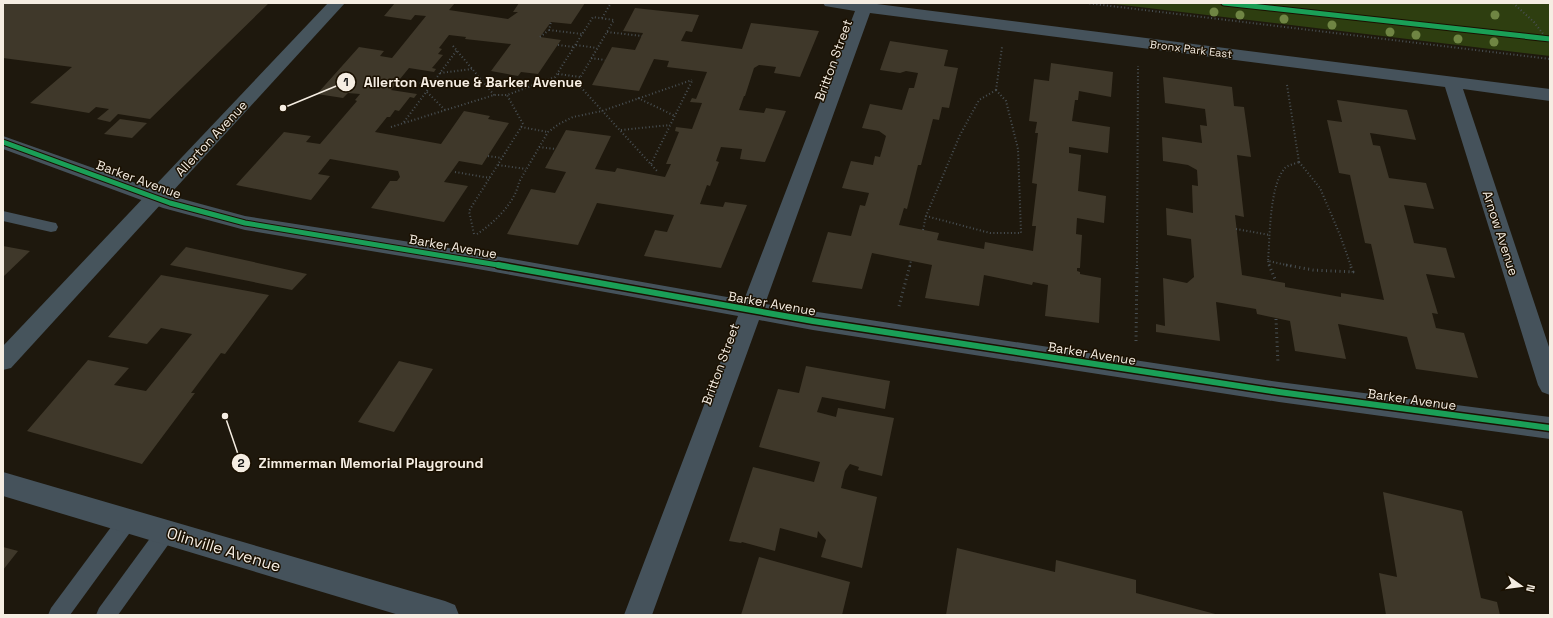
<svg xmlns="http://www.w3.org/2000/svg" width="1553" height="618" viewBox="0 0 1553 618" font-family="'Space Grotesk',sans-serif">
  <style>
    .green { fill: #2e3e10 }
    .building { fill: #3f382a }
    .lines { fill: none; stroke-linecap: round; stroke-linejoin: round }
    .path-far1 { stroke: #495054; stroke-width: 2; stroke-dasharray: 1 2.5; stroke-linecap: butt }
    .path { stroke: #495054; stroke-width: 3; stroke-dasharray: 1 3.5; stroke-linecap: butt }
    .service { fill: #45525b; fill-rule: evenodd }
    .minor { fill: #45525b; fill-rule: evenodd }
    .secondary { fill: #46545c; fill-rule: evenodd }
    .cycleway-far1-casing { stroke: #1a1001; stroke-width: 7 }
    .cycleway-casing { stroke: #1a1001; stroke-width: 9 }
    .cycleway-far1 { stroke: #1a9f57; stroke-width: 5 }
    .cycleway { stroke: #1a9f57; stroke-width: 6 }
    .tree { fill: #6f8543 }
    .labels { text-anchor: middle; stroke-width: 3; stroke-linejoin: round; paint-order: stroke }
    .far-street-label { font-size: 11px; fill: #f5ede2; stroke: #1a1001 }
    .street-label { font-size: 13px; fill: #f5ede2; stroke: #1a1001 }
    .near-street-label { font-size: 16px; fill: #f5ede2; stroke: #1a1001 }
    .leader { fill: none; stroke: #f5ede2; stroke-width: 1.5 }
    .callout-dot { fill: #f5ede2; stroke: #1a1001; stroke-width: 1.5 }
    .mark-label { font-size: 12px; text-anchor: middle; font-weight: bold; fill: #111 }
    .callout-label { font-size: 14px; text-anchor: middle; font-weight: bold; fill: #f5ede2; stroke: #1a1001; stroke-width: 3; stroke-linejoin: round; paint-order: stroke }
  </style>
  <rect width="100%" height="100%" fill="#1e180d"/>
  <path class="green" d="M1106 3H1550V56Z"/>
  <g class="building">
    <path d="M3 3H269L150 119 118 114 110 122 97 119 109 109 96 107 89 113 30 103 72 67 3 58Z"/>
    <path d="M395 3H455L449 10 508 19 518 12H513L519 3H585L571 24 551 22 540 37 561 40 538 74 521 72 518 76 491 71 511 44 465 39 466 37 449 35 439 48 442 49 438 54 443 55 432 68 436 69 434 72 409 68 391 90 417 94 414 98 410 97 399 111 395 110 390 117H387L375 132 441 144 464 111 490 116 488 119 509 123 482 165 459 161 444 182 468 186 444 222 371 208 390 181H397L400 177 398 171 330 159 318 174 330 176 311 200 236 185 284 132 311 136 306 142 320 144 357 101 355 100 360 94 348 93 343 98 317 94 359 47 384 51 380 56 392 58 426 16 415 15 411 20 384 16Z"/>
    <path d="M635 8 699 15 692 32 686 31 681 41 742 49 751 23 819 31 800 77 774 73 776 67 759 65 754 68 745 96H744L739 110 764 113 766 108 786 111 765 162 740 159 742 149 721 147 716 161 719 162 710 186 707 185 700 204 723 207 725 202 747 205 721 268 644 256 655 230 667 232 674 215 597 203 578 245 507 234 531 189 555 193 566 172 545 168 566 130 611 136 595 169 615 172 617 168 665 177 671 164H666L679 132 675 131 676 127 692 129 702 103 690 102 692 98 696 99 707 72 667 67 669 61 654 59 639 91 592 85 612 47 635 50 643 33 623 31Z"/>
    <path d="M890 41 948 50 944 66 958 68 949 108 942 107 939 120 933 119 921 165H918L907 209 904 208 899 225 939 233 937 240 984 249 985 242 1033 251 1036 226H1032L1037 184 1032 183 1038 133H1035L1037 122 1029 121 1034 79 1049 81 1051 63 1113 72 1111 97 1079 91 1078 100H1075L1072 121 1110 127 1108 153 1069 147V153L1081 155 1078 191 1106 196 1104 223 1077 218 1076 234 1082 235 1080 268H1077V271L1080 272V274L1101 278 1099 323 1045 316 1048 285 1033 282 1032 285 984 275 979 306 925 298 932 265 872 253 862 289 812 282 828 232 851 236 860 205 865 206 869 193 842 188 851 161 873 165 875 156 880 157 886 136 879 131 862 128 870 104 902 110 909 88H914L918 73 906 71 900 73 880 70Z"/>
    <path d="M1163 77 1232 87 1234 106 1244 107 1251 157 1237 155 1244 217 1235 215 1242 275 1285 283V287L1341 297V293L1384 300 1371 244 1365 243 1350 175 1339 173 1327 120 1342 122 1337 100 1407 110 1416 140 1370 133 1373 145 1380 146 1389 178 1426 183 1434 209 1404 205 1414 243 1446 248 1455 278 1426 274 1438 314 1432 313 1436 328 1464 333 1478 378 1416 369 1407 337 1338 324 1346 359 1295 351 1290 321 1257 314 1256 309 1216 302 1220 341 1156 332V324L1165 326 1163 278 1187 283 1194 277 1191 239 1167 235 1166 208 1193 213 1192 185 1198 186 1197 170 1188 165 1163 161 1162 137 1202 143 1200 125 1207 126 1205 109 1165 103Z"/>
    <path d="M120 119 147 123 132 138 104 134Z"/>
    <path d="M3 246 30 251 3 277Z"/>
    <path d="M186 247 307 274 292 290 170 265Z"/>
    <path d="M161 275 269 295 225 354 221 353 191 393H195L142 464 27 431 88 360 129 368 114 385 146 391 192 334 161 328 147 344 108 337Z"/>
    <path d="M399 361 433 369 394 432 358 422Z"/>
    <path d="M806 366 890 381 885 409 822 397 817 412 836 417 838 408 894 418 882 476 858 470 859 467 850 464 845 471 841 488 877 497 862 568 821 557 826 540 818 531 817 538 780 528 775 551 742 542 741 543 729 541 753 467 814 482 820 462 759 447 778 389 799 393Z"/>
    <path d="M1383 492 1462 511 1481 598 1497 602 1500 615H1386L1379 573 1397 577Z"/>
    <path d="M3 547 18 551 3 570Z"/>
    <path d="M957 548 1055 572 1056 560 1136 580V593L1219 615H946Z"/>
    <path d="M759 557 850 582 842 615H741Z"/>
  </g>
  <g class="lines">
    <g class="path-far1">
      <path d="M1086 3 1550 59"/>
      <path d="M1513 3 1534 22 1550 43"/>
      <path d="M602 18 611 3"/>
      <path d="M549 30 582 34"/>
      <path d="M607 32 642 36"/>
      <path d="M540 37 549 30 551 22"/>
      <path d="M558 45 574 47"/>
      <path d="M576 45 597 48"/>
      <path d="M453 46 494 95"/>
      <path d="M591 58 605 60"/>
      <path d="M440 73 472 69"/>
      <path d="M558 74 580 77"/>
      <path d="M406 80 432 85"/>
      <path d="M1287 85 1299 162"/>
      <path d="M996 90 1006 101 1018 149 1021 233H990L926 216 960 135 979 100Z"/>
      <path d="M996 90 1002 47"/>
      <path d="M427 92 445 110"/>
      <path d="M638 98 675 116"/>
      <path d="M404 122 457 50"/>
      <path d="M391 127 494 95H507L555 77 593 17 614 20 577 83 657 171"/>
      <path d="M521 127 548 132"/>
      <path d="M621 130 670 125"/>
      <path d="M539 147 555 149"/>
      <path d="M488 156 502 158"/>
      <path d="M1299 162 1320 188 1340 235 1351 266"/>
      <path d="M651 164 692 81"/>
      <path d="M498 165 526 169"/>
      <path d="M455 172 490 178"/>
      <path d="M1236 229 1270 235"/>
      <path d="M923 230 926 216"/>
      <path d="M474 234 469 211 523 124 507 95"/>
      <path d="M477 234C494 223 515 203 519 182L548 132 559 124 573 117 602 111 692 80"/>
      <path d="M1268 261 1270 266"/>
      <path d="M910 266 911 260"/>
      <path d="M1137 266 1138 66"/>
      <path d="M1291 266 1268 261C1270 238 1269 186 1285 168 1288 165 1294 164 1299 162"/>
    </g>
    <g class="path">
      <path d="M1269 265 1275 279"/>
      <path d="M1286 265 1313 270 1353 272 1350 265"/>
      <path d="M899 306 910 265"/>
      <path d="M1276 319 1278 364"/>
      <path d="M1136 341 1137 265"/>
    </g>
    <g class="service">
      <path d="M3 211 51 222 56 223 58 227 56 231 51 232 3 221Z"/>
      <path d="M127 512 134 515 137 521 134 527 70 615H48L51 608 120 515Z"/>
      <path d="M166 523 173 526 176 532 173 538 118 615H96L99 608 159 526Z"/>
    </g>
    <g class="minor">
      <path d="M823 3H869L1550 89V101L1463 89 1550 350V395L1542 392 1538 385 1445 87 870 13 765 304 1279 382 1550 417V439L1279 402 813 330 759 320 652 615H624L738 316 461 266 245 230 163 208 3 149V136L175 197 245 216 461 250 744 300 855 11 825 6Z"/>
      <path d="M3 472 445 601 455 605 459 615H399L3 496Z"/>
    </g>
    <path class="secondary" d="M328 3H345L11 368 3 370V346Z"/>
    <g class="cycleway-far1-casing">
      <g id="cycleway-far1">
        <path d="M1224 3 1550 39"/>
        <path d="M3 142 170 203 245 223 504 266"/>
      </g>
    </g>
    <g class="cycleway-casing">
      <path id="cycleway" d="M498 265 813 321 1279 392 1550 428"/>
    </g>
    <use href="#cycleway-far1" class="cycleway-far1"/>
    <use href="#cycleway" class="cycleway"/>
  </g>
  <g class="tree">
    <circle cx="1214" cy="12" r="4.5"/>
    <circle cx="1240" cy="15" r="4.5"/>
    <circle cx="1495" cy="15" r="4.5"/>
    <circle cx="1284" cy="19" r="4.5"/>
    <circle cx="1332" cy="25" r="4.5"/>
    <circle cx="1390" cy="32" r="4.5"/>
    <circle cx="1416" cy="35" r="4.5"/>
    <circle cx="1458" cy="39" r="4.5"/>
    <circle cx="1494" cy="42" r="4.5"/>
  </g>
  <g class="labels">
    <g class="far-street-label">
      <text transform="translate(1191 49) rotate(7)" y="4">Bronx Park East</text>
    </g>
    <g class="street-label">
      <text transform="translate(833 60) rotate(-70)" y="5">Britton Street</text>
      <text transform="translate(211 138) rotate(-47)" y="5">Allerton Avenue</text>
      <text transform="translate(139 179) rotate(20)" y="5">Barker Avenue</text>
      <text transform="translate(1501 233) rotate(72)" y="5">Arnow Avenue</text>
      <text transform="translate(453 246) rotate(10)" y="5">Barker Avenue</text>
      <text transform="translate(772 303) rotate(10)" y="5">Barker Avenue</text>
      <text transform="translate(1092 353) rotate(9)" y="5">Barker Avenue</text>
      <text transform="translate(720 364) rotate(-70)" y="5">Britton Street</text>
      <text transform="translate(1412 399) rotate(8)" y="5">Barker Avenue</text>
    </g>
    <g class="near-street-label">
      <text transform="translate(224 549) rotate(17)" y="6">Olinville Avenue</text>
    </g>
  </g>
  <path class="leader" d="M283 108L346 82M225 416L241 463"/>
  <g class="callout-dot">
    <circle cx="283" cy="108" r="4"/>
    <circle cx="225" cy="416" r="4"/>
    <circle cx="346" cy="82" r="10"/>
    <circle cx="241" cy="463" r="10"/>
  </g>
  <g class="mark-label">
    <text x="346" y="86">1</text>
    <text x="241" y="467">2</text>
  </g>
  <g class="callout-label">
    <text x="473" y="87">Allerton Avenue &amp; Barker Avenue</text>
    <text x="371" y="468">Zimmerman Memorial Playground</text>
  </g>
  <rect width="1553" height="618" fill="none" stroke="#f5ede2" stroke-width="8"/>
  <g transform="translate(1521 586) rotate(104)" stroke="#1a1001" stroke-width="3" paint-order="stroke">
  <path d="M0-3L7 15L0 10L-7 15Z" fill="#f5ede2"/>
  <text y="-6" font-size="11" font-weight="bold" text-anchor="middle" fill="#f5ede2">N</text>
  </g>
</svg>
